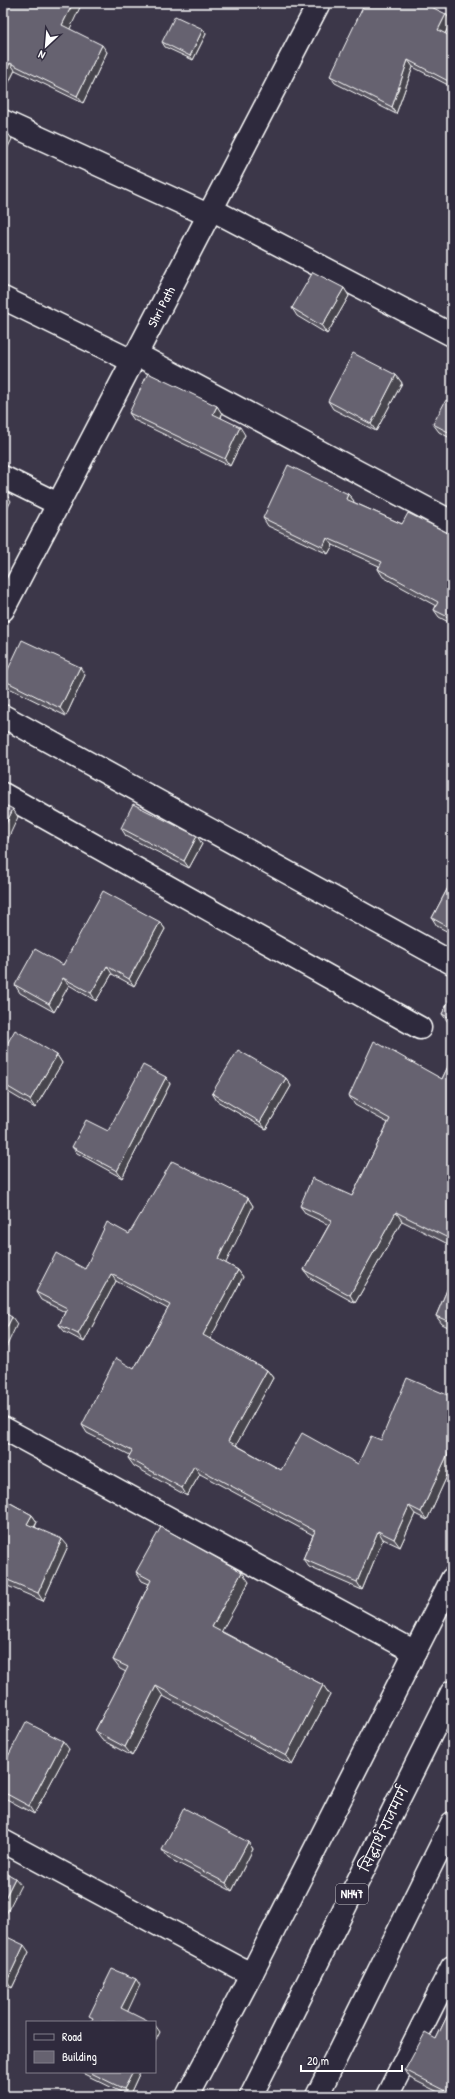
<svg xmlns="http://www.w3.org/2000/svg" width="455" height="2099" viewBox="0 0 455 2099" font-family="'Patrick Hand','Playpen Sans Deva',sans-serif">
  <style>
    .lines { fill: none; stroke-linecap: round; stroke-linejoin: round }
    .minor-casing { stroke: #fff; stroke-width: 25 }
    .highway-casing { stroke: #fff; stroke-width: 25 }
    .minor { stroke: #2f2a3d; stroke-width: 22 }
    .highway { stroke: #2f2a3d; stroke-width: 22 }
    .wall { fill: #585460; stroke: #fff }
    .shaded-wall { fill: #47454e; stroke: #fff }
    .building { fill: #666270; stroke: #fff }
    .labels { text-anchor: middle; stroke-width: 3; stroke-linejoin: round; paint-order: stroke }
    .shield { fill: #2f2a3d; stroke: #c1bfc5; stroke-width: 1 }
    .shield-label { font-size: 12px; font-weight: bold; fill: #fff }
    .street-label { font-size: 13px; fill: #fff; stroke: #2f2a3d }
  </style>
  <rect width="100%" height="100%" fill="#3c3749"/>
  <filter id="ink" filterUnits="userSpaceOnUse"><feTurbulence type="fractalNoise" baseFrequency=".025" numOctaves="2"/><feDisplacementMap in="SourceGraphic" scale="8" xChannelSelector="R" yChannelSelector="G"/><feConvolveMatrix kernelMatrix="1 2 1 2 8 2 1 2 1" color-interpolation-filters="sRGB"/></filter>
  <g filter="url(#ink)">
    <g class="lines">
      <g class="minor-casing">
        <g id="minor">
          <path d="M3 121 208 215"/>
          <path d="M211 209 452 335"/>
          <path d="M3 298 132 361"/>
          <path d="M136 354 452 522"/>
          <path d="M3 477 58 504"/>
          <path id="s1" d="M3 610 319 3"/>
          <path d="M3 716 452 963"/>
          <path d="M3 794 420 1028"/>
          <path d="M3 1428 415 1652"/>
          <path d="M3 1841 239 1968 252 1973"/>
          <path d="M187 2096 252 1973 452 1579"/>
          <path d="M387 2096 452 1967"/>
        </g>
      </g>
      <g class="highway-casing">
        <g id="highway">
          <path d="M251 2096 452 1692"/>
          <path d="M317 2096 452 1823"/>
        </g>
      </g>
      <use href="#minor" class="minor"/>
      <use href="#highway" class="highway"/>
    </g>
    <g class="wall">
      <path d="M3 3H82L69 29 107 52 83 103 15 70 3 94Z"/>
      <path d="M451 21 445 34 452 38V87L413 67 396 114 335 83 330 76Z"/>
      <path d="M203 29 206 34 193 60 165 47 162 42Z"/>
      <path d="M344 288 349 296 327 334 297 316 292 308Z"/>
      <path d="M396 375 402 383 376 431 333 409 328 401Z"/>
      <path d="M452 403V439L439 432 433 424Z"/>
      <path d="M217 406 222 414 221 418 245 435 230 466 134 420 129 413Z"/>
      <path d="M348 494 354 501 353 502 402 524 452 535V624L439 617 434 610 436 606 383 577 378 569 379 566 333 545 328 554 268 526 263 518Z"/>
      <path d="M85 675 66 716 9 688 3 680Z"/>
      <path d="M121 828 202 844 189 868 126 836Z"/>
      <path d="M452 880V934L437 926 432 918Z"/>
      <path d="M160 922 165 929 134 986 112 974 96 1001 69 985 54 1012 20 993 15 985Z"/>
      <path d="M452 995V1024L448 1022 442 1014Z"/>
      <path d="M3 1051 57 1055 62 1063 35 1108 3 1089Z"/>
      <path d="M452 1058V1246L402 1221 355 1303 310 1278 304 1270 329 1225 306 1214 300 1206 352 1196 388 1123 355 1105 349 1096 442 1079Z"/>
      <path d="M166 1077 170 1084 122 1178 77 1153 72 1147 108 1131Z"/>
      <path d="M286 1078 291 1086 266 1129 217 1101 212 1093Z"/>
      <path d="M248 1198 253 1206 225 1263 238 1270 243 1277 210 1339 267 1370 273 1378 236 1445 281 1470 358 1464 381 1440 452 1397V1465L427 1520 415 1514 400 1547 383 1539 362 1590 309 1567 303 1559 313 1535 200 1474 187 1496 134 1466 128 1458 130 1455 87 1433 82 1425 134 1369 168 1309 116 1281 84 1342 65 1332 59 1325 65 1312 41 1300 36 1292 85 1269 129 1234Z"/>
      <path d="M452 1278V1329L442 1324 436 1316Z"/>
      <path d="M3 1492 7 1497 5 1500 32 1515 37 1522 35 1527 68 1546 43 1601 3 1584Z"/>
      <path d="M136 1572 249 1582 221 1631 323 1685 330 1695 292 1765 163 1696 132 1756 102 1740 95 1731 126 1672 120 1669 113 1660 149 1584 142 1581Z"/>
      <path d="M69 1749 34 1814 3 1797V1766Z"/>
      <path d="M248 1842 253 1849 232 1891 168 1858 162 1850Z"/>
      <path d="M3 1935 29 1952 12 1988 3 1984Z"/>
      <path d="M452 2006V2096H446L410 2078 405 2070 436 2039Z"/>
      <path d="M80 2072H140L129 2096Z"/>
    </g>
    <g class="shaded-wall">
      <path d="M73 3H82L68 33 62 25Z"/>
      <path d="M446 14 451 21 443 38 438 30Z"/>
      <path d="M203 29 206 34 193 60 190 56Z"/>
      <path d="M102 45 107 52 83 103 77 96Z"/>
      <path d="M408 60 413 67 396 114 392 107Z"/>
      <path d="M10 63 15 70 3 94V76Z"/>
      <path d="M7 132 12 139 3 157V140Z"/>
      <path d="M344 288 349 296 327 334 322 326Z"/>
      <path d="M396 375 402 383 376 431 371 424Z"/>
      <path d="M217 406 222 414 219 422 213 414Z"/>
      <path d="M240 427 245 435 230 466 225 459Z"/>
      <path d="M6 494 11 501 3 517V499Z"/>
      <path d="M348 494 354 501 351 507 346 499Z"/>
      <path d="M327 538 333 545 328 554 323 547Z"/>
      <path d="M80 667 85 675 66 716 60 708Z"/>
      <path d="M13 809 18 817 6 843 8 846 3 857V830Z"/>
      <path d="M197 836 202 844 189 868 184 861Z"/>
      <path d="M160 922 165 929 134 986 129 979Z"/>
      <path d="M107 966 112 974 96 1001 91 993Z"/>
      <path d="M63 978 69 985 54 1012 49 1004Z"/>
      <path d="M57 1055 62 1063 35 1108 30 1100Z"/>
      <path d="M166 1077 170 1084 122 1178 117 1171Z"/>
      <path d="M286 1078 291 1086 266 1129 260 1122Z"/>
      <path d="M248 1198 253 1206 224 1267 218 1259Z"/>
      <path d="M396 1212 402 1221 355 1303 350 1295Z"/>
      <path d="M238 1270 243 1277 208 1343 203 1335Z"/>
      <path d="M111 1274 116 1281 84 1342 78 1334Z"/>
      <path d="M12 1317 17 1324 3 1354V1335Z"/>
      <path d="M267 1370 273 1378 234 1449 228 1441Z"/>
      <path d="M452 1445V1465L427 1520 421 1512Z"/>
      <path d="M194 1466 200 1474 187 1496 182 1488Z"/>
      <path d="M3 1492 7 1497 4 1504 3 1503Z"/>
      <path d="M409 1506 415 1514 400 1547 394 1539Z"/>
      <path d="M32 1515 37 1522 32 1531 27 1524Z"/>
      <path d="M378 1531 383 1539 362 1590 357 1582Z"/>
      <path d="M62 1539 68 1546 43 1601 38 1593Z"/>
      <path d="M242 1572 249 1582 219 1636 212 1627Z"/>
      <path d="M323 1685 330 1695 292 1765 286 1756Z"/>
      <path d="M156 1686 163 1696 132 1756 125 1747Z"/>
      <path d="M63 1741 69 1749 34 1814 29 1806Z"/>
      <path d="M248 1842 253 1849 232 1891 226 1883Z"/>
      <path d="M15 1878 21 1885 3 1920V1902Z"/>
      <path d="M24 1945 29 1952 12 1988 7 1981Z"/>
      <path d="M136 1979 140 1985 126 2015 121 2008Z"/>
      <path d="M155 2025 160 2032 155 2042Z"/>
      <path d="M133 2072H140L129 2096 124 2089Z"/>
    </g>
    <g class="building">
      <path d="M3 3H73L62 25 102 45 77 96 10 63 3 76Z"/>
      <path d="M365 3H423L446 14 438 30 452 37V83L408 60 392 107 330 76Z"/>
      <path d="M175 16 203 29 190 56 162 42Z"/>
      <path d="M3 130 7 132 3 140Z"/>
      <path d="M313 272 344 288 322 326 292 308Z"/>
      <path d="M353 353 396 375 371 424 328 401Z"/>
      <path d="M148 373 217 406 213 414 240 427 225 459 129 413Z"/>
      <path d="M446 400 452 403V434L433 424Z"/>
      <path d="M288 465 348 494 346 499 402 524 408 513 452 535V619L434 610 438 602 378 569 382 562 327 538 323 547 263 518Z"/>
      <path d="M3 492 6 494 3 499Z"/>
      <path d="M22 640 80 667 60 708 3 680Z"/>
      <path d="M3 804 13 809 3 830Z"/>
      <path d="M133 804 197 836 184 861 121 828Z"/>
      <path d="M452 880V929L432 918Z"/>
      <path d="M103 891 160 922 129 979 107 966 91 993 63 978 49 1004 15 985 35 949 63 965Z"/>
      <path d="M452 995V1019L442 1014Z"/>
      <path d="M15 1030 57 1055 30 1100 3 1084V1051Z"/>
      <path d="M374 1041 442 1079 452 1058V1240L396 1212 350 1295 304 1270 332 1220 300 1206 312 1178 352 1196 390 1119 349 1096Z"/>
      <path d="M238 1050 286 1078 260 1122 212 1093Z"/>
      <path d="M143 1065 166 1077 117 1171 72 1147 86 1120 108 1131Z"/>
      <path d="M172 1161 248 1198 218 1259 238 1270 203 1335 267 1370 228 1441 281 1470 302 1433 358 1464 371 1436 381 1440 407 1378 452 1397V1445L421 1512 409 1506 394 1539 378 1531 357 1582 303 1559 315 1531 194 1466 182 1488 128 1458 132 1451 82 1425 116 1358 134 1369 170 1305 111 1274 78 1334 59 1325 67 1308 36 1292 56 1253 85 1269 107 1222 129 1234Z"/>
      <path d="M452 1278V1323L436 1316Z"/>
      <path d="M3 1312 12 1317 3 1335Z"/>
      <path d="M3 1499 32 1515 27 1524 62 1539 38 1593 3 1578Z"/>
      <path d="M161 1527 242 1572 212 1627 323 1685 286 1756 156 1686 125 1747 95 1731 128 1667 113 1660 151 1580 136 1572Z"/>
      <path d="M26 1722 63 1741 29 1806 3 1792V1766Z"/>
      <path d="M184 1808 248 1842 226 1883 162 1850Z"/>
      <path d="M3 1871 15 1878 3 1902Z"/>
      <path d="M3 1935 24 1945 7 1981 3 1979Z"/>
      <path d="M112 1969 136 1979 121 2008 149 2022H91L93 2018 89 2016Z"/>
      <path d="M452 2006V2094L405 2070 425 2033 436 2039Z"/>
      <path d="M89 2072H133L124 2089Z"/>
    </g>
  </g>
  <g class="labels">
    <rect class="shield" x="336" y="1884" width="32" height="20" rx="3"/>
    <g class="shield-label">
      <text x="352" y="1898">NH47</text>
    </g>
    <g class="street-label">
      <text dy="5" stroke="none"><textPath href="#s1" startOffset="342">Shri Path</textPath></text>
      <text transform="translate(384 1829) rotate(-64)" y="5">सिद्धार्थ राजमार्ग</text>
    </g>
  </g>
  <rect width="455" height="2099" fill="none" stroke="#2f2a3d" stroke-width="16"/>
  <rect x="8" y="8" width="439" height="2083" fill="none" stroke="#fff" stroke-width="1.5" filter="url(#ink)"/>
  <rect x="26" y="2021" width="130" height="52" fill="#2f2a3d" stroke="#827f8b"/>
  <rect x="34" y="2034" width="20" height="6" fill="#2f2a3d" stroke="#827f8b"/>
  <text x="62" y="2041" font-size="12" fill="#ffffff">Road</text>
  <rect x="34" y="2051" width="20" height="12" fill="#666270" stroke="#827f8b"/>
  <text x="62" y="2061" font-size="12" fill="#ffffff">Building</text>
  <g transform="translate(46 46) rotate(206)" stroke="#2f2a3d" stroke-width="3" paint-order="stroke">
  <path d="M0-3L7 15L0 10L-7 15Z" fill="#ffffff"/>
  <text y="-6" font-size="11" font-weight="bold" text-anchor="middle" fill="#ffffff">N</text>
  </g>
  <path d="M301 2065v6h101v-6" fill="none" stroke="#ffffff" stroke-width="2"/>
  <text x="307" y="2065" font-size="12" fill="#ffffff" stroke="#2f2a3d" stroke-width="3" paint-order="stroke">20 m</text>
</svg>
